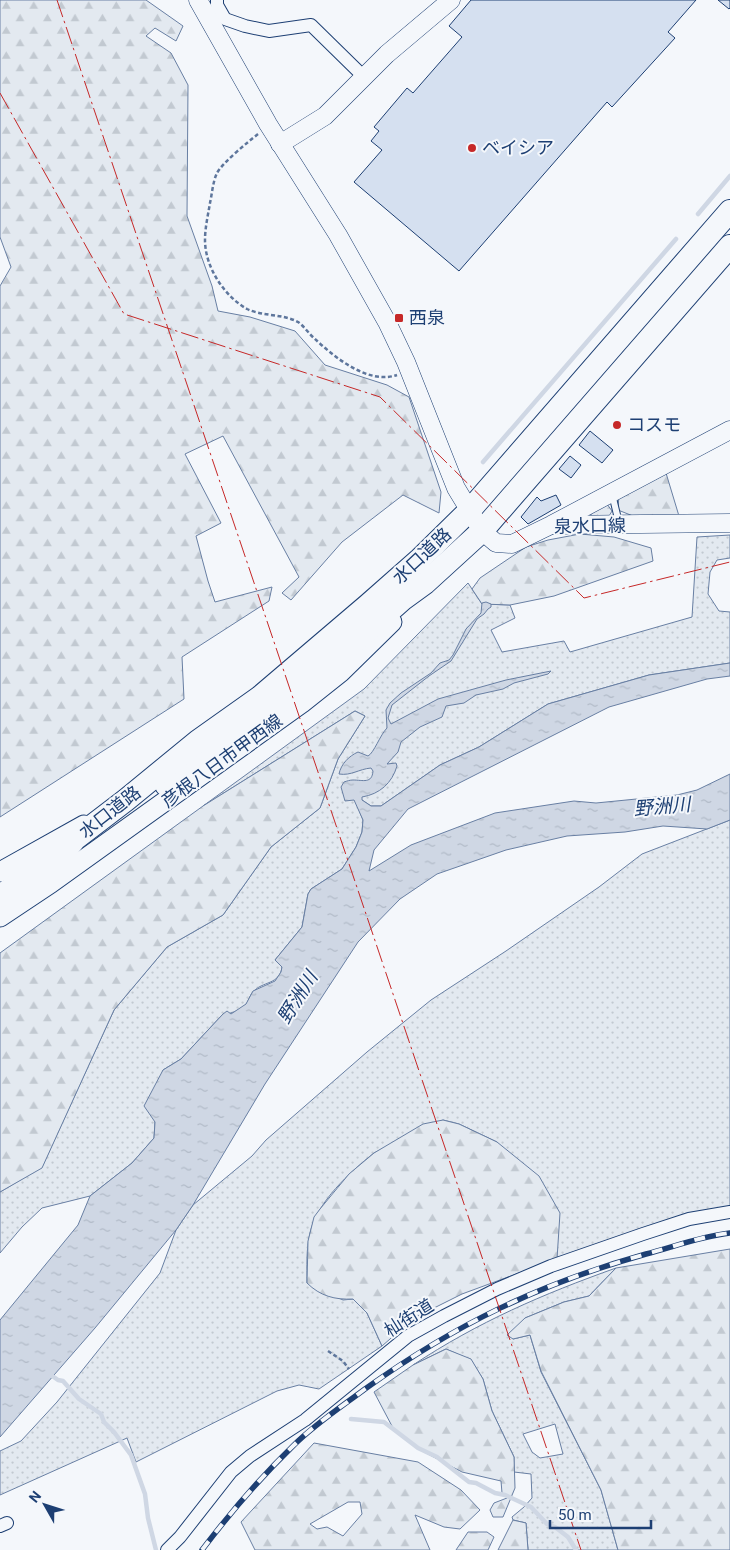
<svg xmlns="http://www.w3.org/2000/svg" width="730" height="1550" viewBox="0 0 730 1550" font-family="Roboto,'Noto Sans JP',sans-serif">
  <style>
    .grass { fill: url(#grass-dots); stroke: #687fa3; fill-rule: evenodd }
    .forest { fill: url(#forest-firs); stroke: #687fa3; fill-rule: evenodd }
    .water { fill: url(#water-ripples); stroke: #687fa3 }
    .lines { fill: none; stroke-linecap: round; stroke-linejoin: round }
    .stream { stroke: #cfd7e4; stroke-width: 4.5 }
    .building { fill: #d5e0f0; stroke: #1d3f73 }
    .lane-casing { stroke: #1d3f73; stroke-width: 8 }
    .street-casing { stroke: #1d3f73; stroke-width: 14 }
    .secondary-casing { stroke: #1d3f73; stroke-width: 19 }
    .primary-casing { stroke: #1d3f73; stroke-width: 21 }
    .highway-casing { stroke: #1d3f73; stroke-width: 24 }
    .path { stroke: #5e769c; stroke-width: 2.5; stroke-dasharray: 4 2.5; stroke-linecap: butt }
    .lane { stroke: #f4f7fb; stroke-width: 6 }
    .street { stroke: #f4f7fb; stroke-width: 12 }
    .secondary { stroke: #f4f7fb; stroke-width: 18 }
    .primary { stroke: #f4f7fb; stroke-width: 19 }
    .highway { stroke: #f4f7fb; stroke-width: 22 }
    .rail-casing { stroke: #1d3f73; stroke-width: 5.5 }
    .rail { stroke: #f4f7fb; stroke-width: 4; stroke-dasharray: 11; stroke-linecap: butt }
    .power { stroke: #c62828; stroke-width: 1; stroke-dasharray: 18 4 2.5 4; stroke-linecap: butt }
    .poi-dot { fill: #c62828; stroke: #f4f7fb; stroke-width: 2 }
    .labels { text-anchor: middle; stroke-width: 4; stroke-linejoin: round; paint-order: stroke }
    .poi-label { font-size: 18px; fill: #1d3f73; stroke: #f4f7fb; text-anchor: start }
    .street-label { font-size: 18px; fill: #1d3f73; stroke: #f4f7fb }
    .water-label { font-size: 19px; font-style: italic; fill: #1d3f73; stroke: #f4f7fb }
  </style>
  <defs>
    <pattern id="grass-dots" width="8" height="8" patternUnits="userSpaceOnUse" patternTransform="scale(1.25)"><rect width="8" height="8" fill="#e3e9f0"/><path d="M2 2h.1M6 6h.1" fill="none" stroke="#c2c9d1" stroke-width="1.8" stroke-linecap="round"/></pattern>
    <pattern id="forest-firs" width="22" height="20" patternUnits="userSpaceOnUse" patternTransform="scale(1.25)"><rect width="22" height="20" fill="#e3e9f0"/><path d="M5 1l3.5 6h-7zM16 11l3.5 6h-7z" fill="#c2c9d1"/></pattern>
    <pattern id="water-ripples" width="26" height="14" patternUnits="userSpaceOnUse" patternTransform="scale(1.25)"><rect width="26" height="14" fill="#cfd7e4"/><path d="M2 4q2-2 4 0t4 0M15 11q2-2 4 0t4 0" fill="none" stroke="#b1bac7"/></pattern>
  </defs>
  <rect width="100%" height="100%" fill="#f4f7fb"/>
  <g class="grass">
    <path d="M730 535V558L717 560 710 572 708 594 719 611 730 612V663L649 675 548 704 479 747 440 765 381 806H371L362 800H355L363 820 362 832 356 847 342 869 311 889 308 894 302 927 275 960 282 967C280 985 262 981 253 992 250 995 249 999 247 1003 242 1010 231 1014 223 1014L181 1059 163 1070 155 1122 154 1138 132 1163 90 1196 42 1208 22 1227 0 1253V1192L42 1167 114 1010 167 947 223 915 271 847 320 808 338 759 365 716 355 711 203 806 364 689 468 583 482 604 510 605 515 618 491 630 502 652 564 641 570 652 692 617 697 537Z"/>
    <path d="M730 820V1206L701 1212 557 1259 497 1142 459 1124 443 1120 374 1153C350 1172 317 1202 310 1233 306 1249 307 1267 307 1283L343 1300 353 1299 367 1313 382 1346 319 1389 299 1385 277 1391 136 1462 127 1438 0 1495V1451L21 1441 57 1402 160 1273 176 1230 193 1205 252 1156 266 1140 367 1052 431 1000 506 951 599 887 642 854Z"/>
    <path d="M616 1268 589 1296 564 1302 525 1318 513 1339 530 1335 541 1372 601 1490 618 1550H528L526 1523 513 1520 512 1517 524 1507 532 1498 531 1474 514 1472V1457L492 1411 483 1379 471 1360 446 1349 413 1365C478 1322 543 1294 616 1268ZM555 1424 563 1454 540 1458 532 1452 523 1434Z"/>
  </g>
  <g class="forest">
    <path d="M0 0H146L183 26 176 41 155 28 146 36 171 53 188 85 187 216 212 286 218 311 250 317 295 331 325 365 387 385 409 397 441 492 439 513 403 495 342 542 291 600 282 593 299 577 223 436 185 454 221 523 196 536 208 581 215 602 272 587 269 601 182 657 184 699 0 817V286L11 267 0 237Z"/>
    <path d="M666 473 679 516 638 518 618 510 619 493Z"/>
    <path d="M607 504 612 511 608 518 591 519V510Z"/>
    <path d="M580 534 614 537 651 548 653 561 554 596 510 605 482 604 472 589 480 578 526 547 548 540Z"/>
    <path d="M355 711 365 716 338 759 320 808 271 847 223 915 167 947 114 1010 42 1168 0 1192V953L203 806Z"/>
    <path d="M443 1120 459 1124 497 1142 539 1176 560 1213 557 1259 462 1294 414 1318 382 1346 367 1313 353 1299C335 1300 320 1296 307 1283L308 1241 314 1217 320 1209 349 1174 374 1153 423 1124Z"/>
    <path d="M730 1249V1550H618L601 1490 541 1371 530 1335 513 1339 507 1335 525 1318 564 1302 589 1296 616 1268Z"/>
    <path d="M446 1349 471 1359 483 1379 492 1411 514 1457 515 1488 503 1517H493L490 1510 494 1503 507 1498 502 1493 501 1481 462 1472 426 1453 393 1428 374 1392 413 1365Z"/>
    <path d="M314 1443 418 1462 461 1490 480 1510 460 1529 444 1527 415 1515 430 1550H255L241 1522ZM348 1502H360L362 1514 343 1536 327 1527 317 1529 310 1524Z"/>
    <path d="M513 1520 526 1523 528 1550H498Z"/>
    <path d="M468 1532H487L494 1537 488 1550H456Z"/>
  </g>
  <path class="water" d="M486 602 491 604V607L488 609 484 614 477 619 451 661 429 676 392 705 388 718 391 724 438 699 506 680 551 671 548 674 514 683 503 689 476 695 464 703 446 706 442 717 420 727 401 742 398 752 387 764 396 763 397 766C392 783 380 794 362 797V800L371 806H381L440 765 479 747 548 704 649 675 730 663V676L707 679 609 707 408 809 374 850 369 871 411 845 495 813 574 801 596 803 677 795 697 790 730 774V820L707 829 663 826 625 832 567 836 506 850 437 874 400 899 358 942 265 1084 193 1205 176 1230 95 1328 0 1437V1320L78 1225 90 1196 132 1163 154 1138 155 1122 144 1106 163 1070 181 1059 223 1014 227 1011 231 1014 246 1004 253 991 275 981 281 972 282 967 275 960 302 927 308 894 311 889 342 869 356 847 362 832 363 820 354 800 345 801 341 787 344 782C347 781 350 780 353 780 363 780 372 784 373 771L371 768C359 769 351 776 339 774 341 764 349 756 358 752L368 756C374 753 380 735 387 728L386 710 390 703 401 693 431 673 440 663 449 660 453 655 466 629 481 613 482 603Z"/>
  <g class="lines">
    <g class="stream">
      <path d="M698 214 730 176"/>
      <path d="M483 462 676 239"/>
      <path d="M48 1373 58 1380 63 1381 79 1399 101 1414 104 1422 114 1432 131 1455 145 1494 148 1518 156 1550"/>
      <path d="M351 1419 384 1422 418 1448 437 1457 469 1482 476 1483 495 1493 505 1495 531 1507 547 1524 555 1527 568 1537 576 1550"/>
    </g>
  </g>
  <g class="building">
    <path d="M471 0H696L668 32 675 38 612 107 607 102 459 271 354 182 382 150 371 141 379 131 374 127 407 88 413 93 462 37 449 26Z"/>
    <path d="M718 0H730V8L729 9Z"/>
    <path d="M590 431 613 450 602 463 579 445Z"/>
    <path d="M570 456 581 465 571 478 559 469Z"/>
    <path d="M556 495 561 505 528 524 521 517 537 497 541 501Z"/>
  </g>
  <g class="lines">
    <g class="lane-casing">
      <path id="lane" d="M612 494 619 523"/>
    </g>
    <g class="street-casing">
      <g id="street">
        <path d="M217 0V5L225 19 245 26 269 31 311 25 363 76"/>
        <path d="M0 1526 7 1523"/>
        <path d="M167 1550 180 1537 231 1472 250 1456 305 1420 408 1336 444 1316 497 1289 551 1266 643 1234 689 1219 730 1212"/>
      </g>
    </g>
    <g class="secondary-casing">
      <g id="secondary">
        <path d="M198 0 268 124 338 235 387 322 406 362 456 488 482 531 496 543 512 544 551 525 730 430"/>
        <path d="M280 144 325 116 387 54 451 0"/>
        <path d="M553 525 730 523"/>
      </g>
    </g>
    <g class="primary-casing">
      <g id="primary">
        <path d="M0 872 84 825"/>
        <path d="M0 917 51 883 302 703 341 672 392 622"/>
      </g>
    </g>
    <g class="highway-casing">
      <g id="highway">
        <path d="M166 785 232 739 341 654 403 599 425 583 482 531 730 246"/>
        <path d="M0 896 66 850 75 839 126 800 198 741 260 697 368 605 419 560 470 510 730 211"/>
      </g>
    </g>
    <g class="path">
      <path d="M258 134C248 142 223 162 217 173 213 181 212 194 210 203 208 215 205 228 205 240 205 267 224 296 247 309 261 316 284 314 298 322 304 326 309 334 314 338 334 357 368 385 397 375"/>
      <path d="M328 1351 343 1361 349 1369"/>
    </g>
    <use href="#lane" class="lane"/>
    <use href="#street" class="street"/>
    <use href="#secondary" class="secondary"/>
    <use href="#primary" class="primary"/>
    <use href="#highway" class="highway"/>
    <g class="rail-casing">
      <path id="rail" d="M202 1550C230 1513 261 1477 294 1445 315 1424 341 1407 365 1389 456 1324 539 1284 646 1254 673 1247 702 1236 730 1233"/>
    </g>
    <use href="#rail" class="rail"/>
    <g class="power">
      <path d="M57 0 581 1550"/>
      <path d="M0 93 124 314 380 397 584 598 730 562"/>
    </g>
  </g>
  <g class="poi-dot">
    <circle cx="472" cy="148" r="5"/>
    <rect x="394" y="313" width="10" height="10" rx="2.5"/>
    <circle cx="617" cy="425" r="5"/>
  </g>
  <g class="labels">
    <g class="poi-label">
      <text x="482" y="154">ベイシア</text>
      <text x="409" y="324">西泉</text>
      <text x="627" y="431">コスモ</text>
    </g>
    <g class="street-label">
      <text transform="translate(590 526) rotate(-1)" y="6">泉水口線</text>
      <text transform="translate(422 556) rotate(-43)" y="6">水口道路</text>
      <text transform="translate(222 761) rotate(-36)" y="6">彦根八日市甲西線</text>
      <text transform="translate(110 812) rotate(-38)" y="6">水口道路</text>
      <text transform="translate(409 1318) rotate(-32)" y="6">杣街道</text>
    </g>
    <g class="water-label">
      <text transform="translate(662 806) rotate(-5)" y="7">野洲川</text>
      <text transform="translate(297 997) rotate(-58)" y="7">野洲川</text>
    </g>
  </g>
  <g transform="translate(45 1505) rotate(309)" stroke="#f4f7fb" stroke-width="4" paint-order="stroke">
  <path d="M0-4L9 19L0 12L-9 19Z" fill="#1d3f73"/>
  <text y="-8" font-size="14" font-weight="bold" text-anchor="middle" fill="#1d3f73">N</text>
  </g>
  <path d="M550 1520v8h101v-8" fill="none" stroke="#1d3f73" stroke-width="2.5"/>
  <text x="558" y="1520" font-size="15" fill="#1d3f73" stroke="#f4f7fb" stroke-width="4" paint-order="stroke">50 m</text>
</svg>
